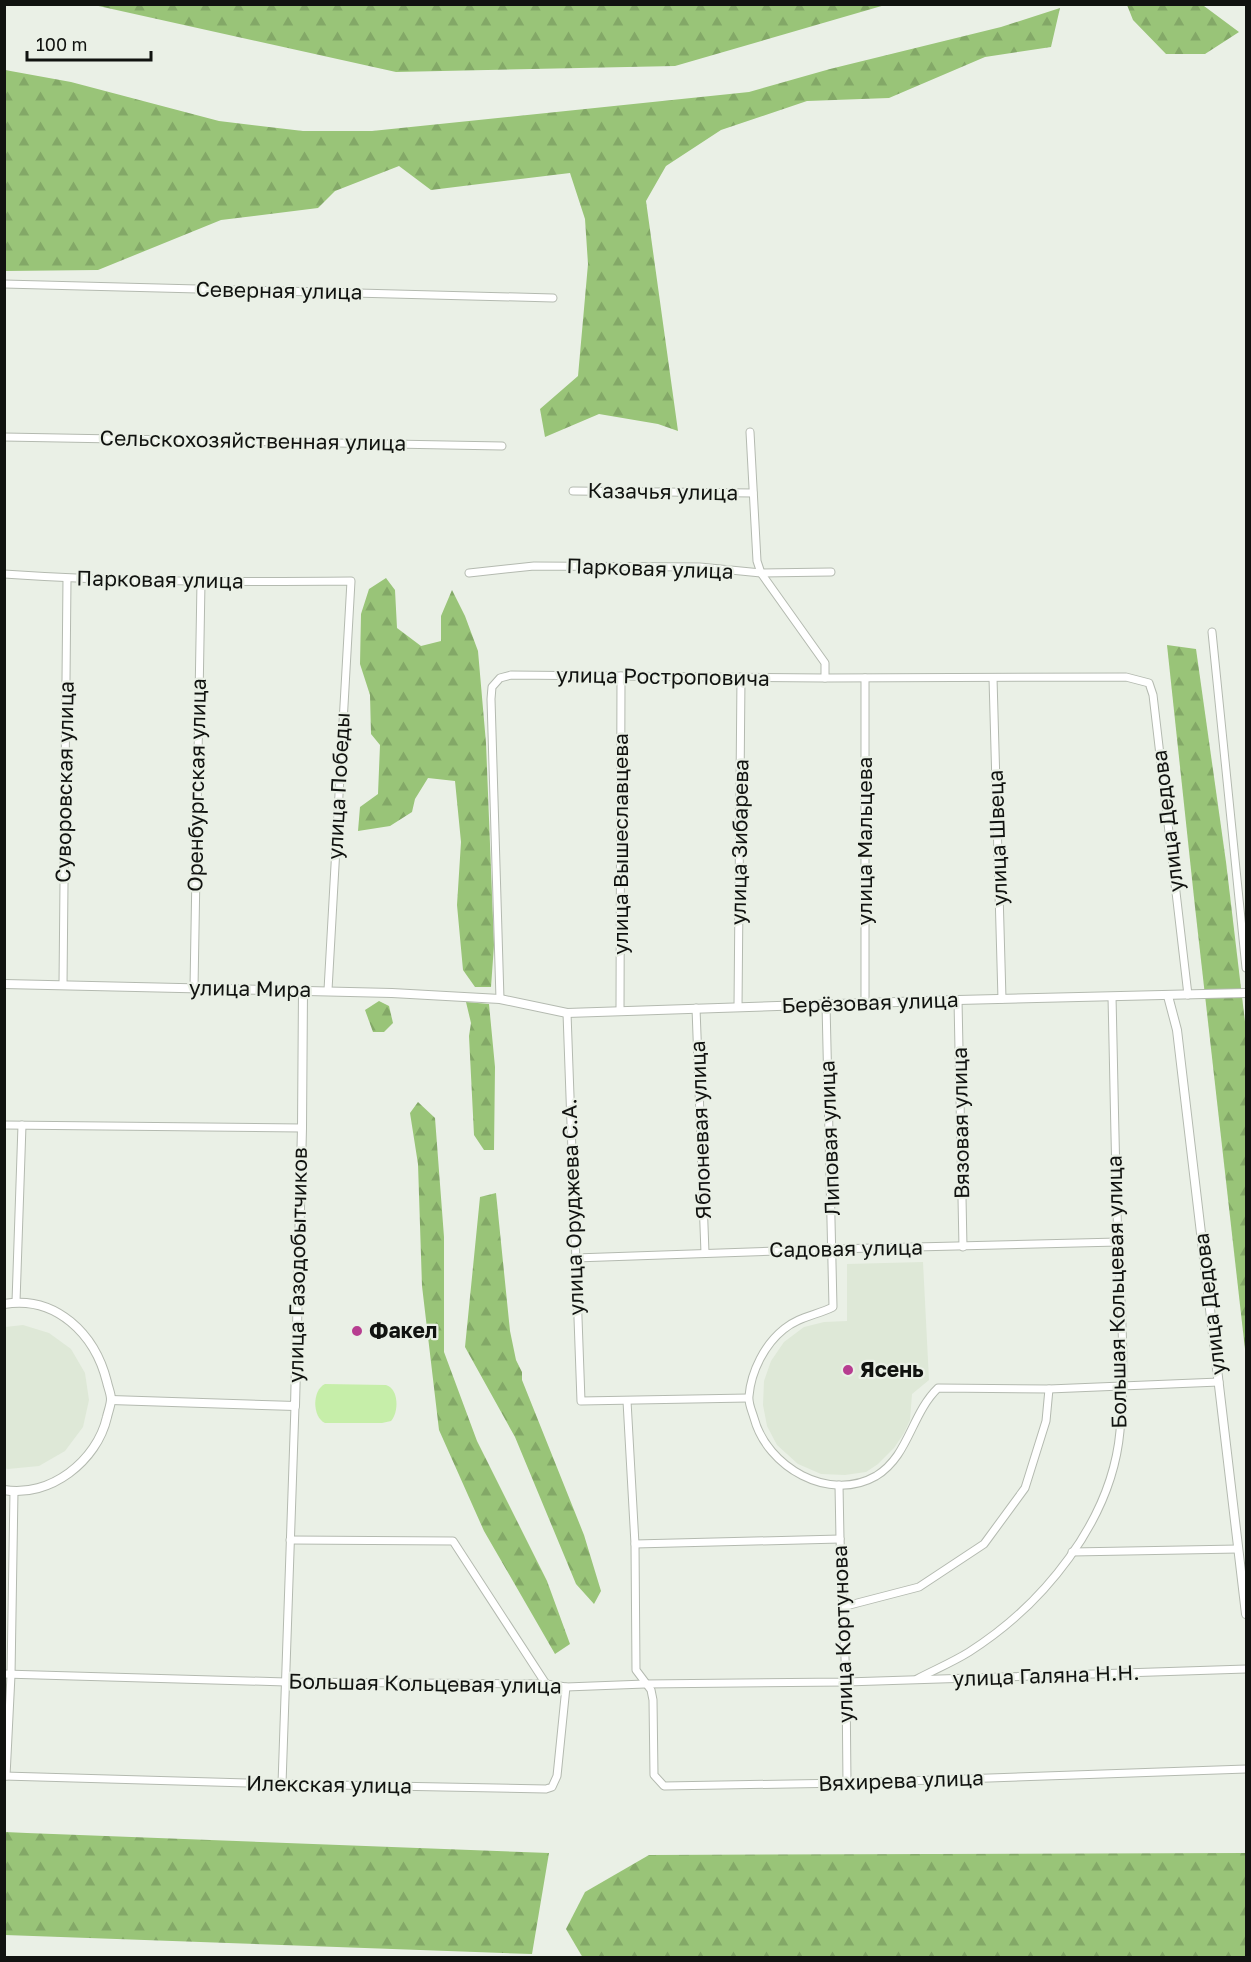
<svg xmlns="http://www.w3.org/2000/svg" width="1251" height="1962" viewBox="0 0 1251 1962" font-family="'Golos Text',sans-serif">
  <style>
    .built { fill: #dee8d7 }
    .forest { fill: url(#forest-firs) }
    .pitch { fill: #c6eea9 }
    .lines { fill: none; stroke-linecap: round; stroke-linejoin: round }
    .minor-casing { stroke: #b4bab0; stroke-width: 9 }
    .tertiary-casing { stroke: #b4bab0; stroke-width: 10 }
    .minor { stroke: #fff; stroke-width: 7 }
    .tertiary { stroke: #fff; stroke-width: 8 }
    .poi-dot { fill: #b73d90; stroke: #eaf0e6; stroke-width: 2 }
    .labels { text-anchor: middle; stroke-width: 4.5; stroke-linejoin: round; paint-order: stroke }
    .street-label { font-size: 21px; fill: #111310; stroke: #eaf0e6 }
    .poi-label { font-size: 21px; font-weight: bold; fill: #111310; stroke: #eaf0e6; text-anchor: start }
  </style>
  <defs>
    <pattern id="forest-firs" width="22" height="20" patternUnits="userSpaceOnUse" patternTransform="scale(1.5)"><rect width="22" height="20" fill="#99c478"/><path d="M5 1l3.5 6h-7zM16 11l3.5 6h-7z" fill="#83a867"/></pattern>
  </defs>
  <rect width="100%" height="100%" fill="#eaf0e6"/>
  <g class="built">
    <path d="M923 1262 929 1380 912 1394 910 1420 904 1433 894 1448 878 1464 866 1472 845 1475 821 1474 798 1464 777 1445 767 1426 763 1405 764 1381 771 1361 784 1342 804 1327 824 1322 847 1321V1264Z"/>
    <path d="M23 1325 49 1333 71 1349 85 1373 89 1400 83 1427 65 1451 39 1466 8 1469 4 1468 5 1327Z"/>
  </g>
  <g class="forest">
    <path d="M94 5H885L675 66 396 72Z"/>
    <path d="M1127 5H1204V6L1239 32 1205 54H1166L1133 20Z"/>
    <path d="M1060 8 1051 47 985 57 889 98 807 101 721 130 666 166 646 201 678 431 658 424 599 414 545 437 540 409 578 376 588 264 585 219 570 173 431 190 399 166 335 191 318 208 221 220 98 270 5 271V70L71 82 219 121 303 131H372L749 92 830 69 1001 27Z"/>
    <path d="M386 578 395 590 397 628 421 646 441 641V616L452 590 465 616 478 651 486 743 494 945 491 987H475L463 970 457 905 461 842 455 781 428 778 415 799 412 812 390 826 358 831 360 807 378 794 380 745 371 734 370 695 360 664 361 614 369 589Z"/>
    <path d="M1167 645 1196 649 1226 862 1246 1030V1358L1195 907Z"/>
    <path d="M379 1001 389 1006 393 1023 384 1032H373L365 1010Z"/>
    <path d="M466 1002 489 1004 495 1067 494 1150H484L474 1135 469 1036 471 1023Z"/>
    <path d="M418 1102 435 1118 444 1237V1352L477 1441 547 1581 570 1644 555 1654 484 1531 439 1430 422 1286 418 1164 410 1113Z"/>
    <path d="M496 1193 510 1331 516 1360 522 1372V1380L584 1535 601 1591 594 1604 576 1584 515 1437 465 1347 480 1197Z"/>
    <path d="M5 1832 27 1833 549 1853 532 1954 5 1935Z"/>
    <path d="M1246 1853V1957L583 1958 566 1929 585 1892 649 1855Z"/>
  </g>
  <path class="pitch" d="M325 1384 386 1385C399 1389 399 1412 391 1421L382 1423H325C312 1417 312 1390 325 1384Z"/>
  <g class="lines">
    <g class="minor-casing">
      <g id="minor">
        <path d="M4 284 553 298"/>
        <path d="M750 432 757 561 761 573 825 663V678"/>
        <path d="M4 437 502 446"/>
        <path d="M573 491 753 493"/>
        <path d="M469 573 534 566 700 567 761 573 831 572"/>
        <path d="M4 574C120 582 235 582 351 581L328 990"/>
        <path d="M1212 632 1246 968"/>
        <path d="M865 678V1003"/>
        <path d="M993 678 1002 999"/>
        <path d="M63 985 67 579"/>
        <path d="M194 988 201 582"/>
        <path d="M500 999 491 699 492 687 500 678 511 675 825 678 1126 677 1149 683 1153 695 1188 995"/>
        <path d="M958 1000 963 1247"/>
        <path d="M826 1004 833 1307C817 1315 798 1317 784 1329 765 1344 751 1371 749 1396 748 1403 752 1411 754 1418 767 1467 829 1503 876 1476 909 1456 911 1414 938 1388L1049 1389 1219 1382"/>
        <path d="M738 1007 741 677"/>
        <path d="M696 1008 705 1253"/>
        <path d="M620 1011 621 676"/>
        <path d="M567 1013 581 1401 748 1398"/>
        <path d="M4 1125 302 1128"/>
        <path d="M575 1258 833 1249 1118 1242"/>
        <path d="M16 1302 22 1125"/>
        <path d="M627 1401 635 1544 636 1670 651 1690 653 1700 654 1775 664 1786 847 1783 1246 1769"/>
        <path d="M839 1485 840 1539 846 1682 847 1783"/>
        <path d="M290 1540 453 1541 546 1684"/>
        <path d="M635 1544 840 1539"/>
        <path d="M1072 1552 1238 1549"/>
        <path d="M842 1607 919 1587 984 1544 1025 1488 1046 1421 1049 1389"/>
        <path d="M4 1674 286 1682 546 1684 566 1687 645 1684 846 1682 1246 1669"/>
        <path d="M917 1679C934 1670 953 1662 969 1652 1043 1605 1112 1521 1120 1431 1126 1368 1121 1304 1118 1241 1115 1160 1114 1078 1112 997"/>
        <path d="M4 1776 282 1784 546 1789 552 1787 557 1776 566 1687"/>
        <path d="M6 1776 11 1675 14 1491"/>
        <path d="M282 1784 295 1406"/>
      </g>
    </g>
    <g class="tertiary-casing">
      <g id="tertiary">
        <path d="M4 984 392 993 500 999 567 1013 958 1000 1246 993"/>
        <path d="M1168 996 1177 1030 1246 1614"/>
        <path d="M4 1304C56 1295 95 1334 107 1382 108 1387 111 1394 111 1399 111 1405 108 1412 107 1417 97 1461 50 1498 4 1490"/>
        <path d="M111 1400 295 1406 302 1128 303 990"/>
      </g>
    </g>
    <use href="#minor" class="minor"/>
    <use href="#tertiary" class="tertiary"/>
  </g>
  <g class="poi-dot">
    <circle cx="357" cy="1331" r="6"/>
    <circle cx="848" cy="1370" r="6"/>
  </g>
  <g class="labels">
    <g class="street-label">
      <text transform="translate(279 291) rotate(1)" y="7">Северная улица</text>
      <text transform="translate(253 441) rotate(1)" y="7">Сельскохозяйственная улица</text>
      <text transform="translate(663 492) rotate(1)" y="7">Казачья улица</text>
      <text transform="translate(650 569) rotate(2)" y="7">Парковая улица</text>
      <text transform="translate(160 580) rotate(1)" y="7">Парковая улица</text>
      <text transform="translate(663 677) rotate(1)" y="7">улица Ростроповича</text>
      <text transform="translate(65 782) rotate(-89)" y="7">Суворовская улица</text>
      <text transform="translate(197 785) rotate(-89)" y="7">Оренбургская улица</text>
      <text transform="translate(339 786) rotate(-87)" y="7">улица Победы</text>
      <text transform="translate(1168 821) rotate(-97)" y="7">улица Дедова</text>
      <text transform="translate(998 838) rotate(-92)" y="7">улица Швеца</text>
      <text transform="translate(865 841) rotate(-90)" y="7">улица Мальцева</text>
      <text transform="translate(740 842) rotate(-89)" y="7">улица Зибарева</text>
      <text transform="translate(621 844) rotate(-90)" y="7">улица Вышеславцева</text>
      <text transform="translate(250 989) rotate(1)" y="7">улица Мира</text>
      <text transform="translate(870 1003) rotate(-2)" y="7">Берёзовая улица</text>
      <text transform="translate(961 1123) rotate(-91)" y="7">Вязовая улица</text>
      <text transform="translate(701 1130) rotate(-92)" y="7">Яблоневая улица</text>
      <text transform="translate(830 1138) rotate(-92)" y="7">Липовая улица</text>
      <text transform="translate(573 1207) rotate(-92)" y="7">улица Оруджева С.А.</text>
      <text transform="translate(846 1249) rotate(-1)" y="7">Садовая улица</text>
      <text transform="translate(298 1265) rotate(-89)" y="7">улица Газодобытчиков</text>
      <text transform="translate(1117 1292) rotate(-91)" y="7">Большая Кольцевая улица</text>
      <text transform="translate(1210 1304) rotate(-97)" y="7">улица Дедова</text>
      <text transform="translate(843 1634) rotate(-92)" y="7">улица Кортунова</text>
      <text transform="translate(1046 1676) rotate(-2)" y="7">улица Галяна Н.Н.</text>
      <text transform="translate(425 1684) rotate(1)" y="7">Большая Кольцевая улица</text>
      <text transform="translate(901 1781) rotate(-2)" y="7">Вяхирева улица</text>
      <text transform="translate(329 1785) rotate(1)" y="7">Илекская улица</text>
    </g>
    <g class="poi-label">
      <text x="369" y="1338">Факел</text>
      <text x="860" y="1377">Ясень</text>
    </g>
  </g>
  <rect width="1251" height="1962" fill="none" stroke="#111310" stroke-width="12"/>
  <path d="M27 51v9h124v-9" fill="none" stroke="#111310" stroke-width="3"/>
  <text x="36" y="51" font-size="18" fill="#111310" stroke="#eaf0e6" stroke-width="4.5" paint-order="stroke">100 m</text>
</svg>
